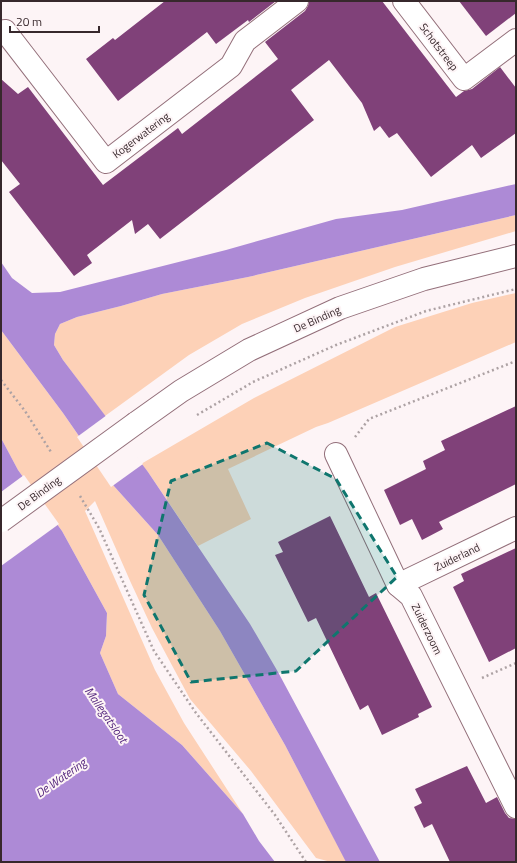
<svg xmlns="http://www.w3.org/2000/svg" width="517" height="863" viewBox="0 0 517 863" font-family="'Titillium Web',sans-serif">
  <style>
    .grass { fill: #fdd1b7 }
    .water { fill: #ad8ad6 }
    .pier { fill: #fdf4f6 }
    .building { fill: #804179 }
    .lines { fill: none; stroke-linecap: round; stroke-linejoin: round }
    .street-casing { stroke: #936f7a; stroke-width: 24 }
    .secondary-casing { stroke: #936f7a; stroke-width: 24 }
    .path { stroke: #ada2a4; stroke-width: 2.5; stroke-dasharray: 2 3; stroke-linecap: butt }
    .street { stroke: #fff; stroke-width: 22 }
    .secondary { stroke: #fff; stroke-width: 22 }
    .secondary-bridge-casing { stroke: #936f7a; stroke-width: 24; stroke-linecap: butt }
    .secondary-bridge { stroke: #fff; stroke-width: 22 }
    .marked { fill: #0f766e; fill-opacity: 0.2; stroke: #0f766e; stroke-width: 3; stroke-dasharray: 8 5; stroke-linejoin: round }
    .labels { text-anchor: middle; stroke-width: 4; stroke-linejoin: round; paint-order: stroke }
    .street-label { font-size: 11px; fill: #37282c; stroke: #fdf4f6 }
    .water-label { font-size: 12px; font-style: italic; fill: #53257d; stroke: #fdf4f6 }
  </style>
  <rect width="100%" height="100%" fill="#fdf4f6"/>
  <g class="grass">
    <path d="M516 215V231L395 267 305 298 242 324 189 355 105 416 63 360 54 345 55 334 60 324 77 317 121 306 162 294 248 277Z"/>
    <path d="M516 293V342L328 423 316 427 228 469 251 519 198 546 148 472 141 464 254 398 395 327 472 303Z"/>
    <path d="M1 330 63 413 113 485 158 535 220 631 285 745 346 861 331 862 316 858 251 771 190 699 152 628 131 583 95 501 85 511 155 670 184 723 243 814 182 745 118 694 100 653 106 636 107 613 62 531 18 470 1 438Z"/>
  </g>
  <g class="water">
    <path d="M516 184V215L248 277 162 294 121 306 77 317 60 324 55 334 54 345 63 360 148 472 250 624 278 672 380 862H346L285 745 220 631 158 535 113 485 63 413 1 330V262L12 278 32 293 60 292 226 250 336 219 402 210Z"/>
    <path d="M1 438 18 470 62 531 107 613 106 636 100 653 118 694 182 745 243 814 259 841 275 862H1Z"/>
  </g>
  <g class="pier">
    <path d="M107 415 143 464 111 487 77 437Z"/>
    <path d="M24 475 59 524 1 566V492Z"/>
  </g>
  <g class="building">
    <path d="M165 1H276L249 22 248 20 216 44 207 32 118 101 86 59 113 38 115 40Z"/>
    <path d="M309 1H382L456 97 464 91 472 89 500 67 516 88V133L481 158 472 145 431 177 397 133 389 138 380 126 374 131 362 103 329 60 291 90 314 120 160 239 148 224 135 234 132 220 87 255 92 263 74 276 9 192 20 184 1 160V79L18 94 28 87 103 185 178 128 182 134 278 59 265 42 305 11 308 6Z"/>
    <path d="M459 1H516V13L486 36Z"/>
    <path d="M516 406V484L439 522 443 529 422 540 412 519 400 525 384 490 426 469 423 461 445 450 441 441Z"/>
    <path d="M330 516 369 597 376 593 432 707 418 714 419 717 382 735 368 705 360 710 316 618 308 622 275 555 283 552 278 542Z"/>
    <path d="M516 548V648L489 662 453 587 464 581 461 574Z"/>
    <path d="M467 766 486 803 497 797 505 813 509 818 516 819V862H450L432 824 424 828 414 807 422 803 415 789Z"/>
  </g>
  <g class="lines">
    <g class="street-casing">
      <g id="street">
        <path d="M404 1 464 79 516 40"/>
        <path d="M5 31 106 162 231 66 245 41 297 1"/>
        <path d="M336 454 398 585 411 596 516 807"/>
        <path d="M398 585 516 528"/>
      </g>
    </g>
    <g class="secondary-casing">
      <path id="secondary" d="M136 423 181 391 249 350 340 308 424 279 516 256"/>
    </g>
    <g class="path">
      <path d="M1 380 25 411 51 452"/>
      <path d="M197 415 253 382 336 345 426 311 516 289"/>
      <path d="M355 437 369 419 516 361"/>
      <path d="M80 496 99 528 154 651 196 713 275 815 306 862"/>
      <path d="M482 678 516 663"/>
    </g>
    <use href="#street" class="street"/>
    <use href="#secondary" class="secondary"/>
    <g class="secondary-bridge-casing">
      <path id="secondary-bridge" d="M1 521 136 423"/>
    </g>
    <use href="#secondary-bridge" class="secondary-bridge"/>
  </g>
  <path class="marked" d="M267 443 336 479 397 577 296 671 191 682 144 595 171 481Z"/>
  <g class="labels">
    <g class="street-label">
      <text transform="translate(439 47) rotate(53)" y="4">Schotstreep</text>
      <text transform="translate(141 135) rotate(-37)" y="4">Kogerwatering</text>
      <text transform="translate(317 319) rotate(-24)" y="4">De Binding</text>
      <text transform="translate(39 493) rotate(-36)" y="4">De Binding</text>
      <text transform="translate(457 557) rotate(-26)" y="4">Zuiderland</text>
      <text transform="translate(427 629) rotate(64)" y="4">Zuiderzoom</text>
    </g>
    <g class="water-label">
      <text transform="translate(106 715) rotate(55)" y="4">Mallegatsloot</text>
      <text transform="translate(61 778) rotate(-35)" y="4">De Watering</text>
    </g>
  </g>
  <rect width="517" height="863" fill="none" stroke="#37282c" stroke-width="4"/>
  <path d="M10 26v6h89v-6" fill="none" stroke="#37282c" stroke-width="2"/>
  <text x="16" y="26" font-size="12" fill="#37282c" stroke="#fdf4f6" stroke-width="3" paint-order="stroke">20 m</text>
</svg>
